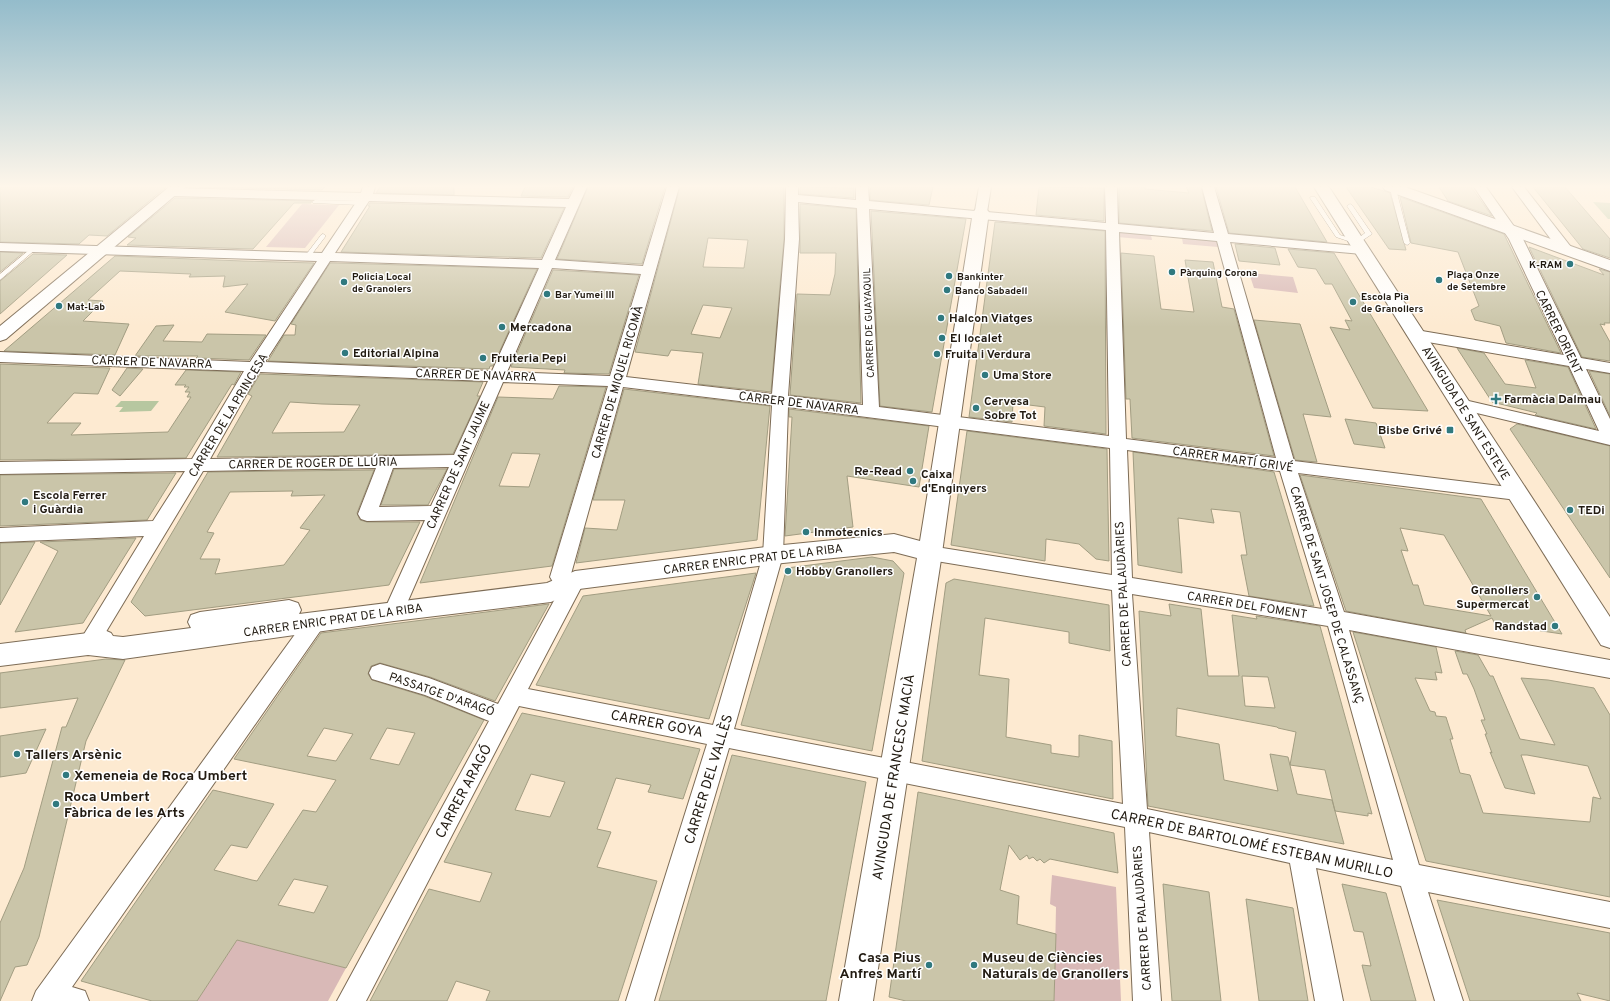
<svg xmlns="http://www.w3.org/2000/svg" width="1610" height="1001" viewBox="0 0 1610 1001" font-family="Overpass,sans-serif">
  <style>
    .green { fill: #d9b9b7 }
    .water { fill: #b7c7a0 }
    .building { fill: #cac5a9; stroke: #a29d82; fill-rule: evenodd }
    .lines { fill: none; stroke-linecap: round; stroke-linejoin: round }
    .lane-casing { stroke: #7d6c56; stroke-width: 1 }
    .street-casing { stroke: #7d6c56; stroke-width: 2 }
    .secondary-casing { stroke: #7d6c56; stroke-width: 2 }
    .lane { fill: #fff; fill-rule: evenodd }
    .street { fill: #fff; fill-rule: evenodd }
    .secondary { fill: #fff; fill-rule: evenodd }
    .poi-dot { fill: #30797f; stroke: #fff; stroke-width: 1.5 }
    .labels { text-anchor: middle; stroke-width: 3; stroke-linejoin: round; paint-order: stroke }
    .far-poi-label { font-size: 10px; font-weight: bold; fill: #211a11; stroke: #fff; text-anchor: start }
    .far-street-label { font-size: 10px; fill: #211a11; stroke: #fff }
    .poi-label { font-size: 12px; font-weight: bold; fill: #211a11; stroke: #fff; text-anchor: start }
    .street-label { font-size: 12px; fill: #211a11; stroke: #fff }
    .near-street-label { font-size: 14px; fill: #211a11; stroke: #fff }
    .near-poi-label { font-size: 14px; font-weight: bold; fill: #211a11; stroke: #fff; text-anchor: start }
  </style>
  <rect width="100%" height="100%" fill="#fdead1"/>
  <g class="green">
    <path d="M302 204 339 205 305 248 266 247Z"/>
    <path d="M1116 232 1151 235 1152 240 1117 237Z"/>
    <path d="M1182 238 1217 241 1218 247 1183 244Z"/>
    <path d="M1249 273 1293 277 1298 293 1254 288Z"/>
    <path d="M1052 875 1116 887 1121 1001H1054L1056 907 1050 904Z"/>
    <path d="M237 940 346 968 328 1001H197Z"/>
  </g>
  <g class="water">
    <path d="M1593 202 1610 203V219H1608Z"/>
    <path d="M121 401H159L151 411 119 412 123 407H115Z"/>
  </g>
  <g class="building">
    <path d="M0 187H166L107 236 89 235 79 244 0 242Z"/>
    <path d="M199 187H325L322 190Z"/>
    <path d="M380 187H454V195L376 193Z"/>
    <path d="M525 187H573L568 197 521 196Z"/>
    <path d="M588 187H665L642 264 557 259Z"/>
    <path d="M680 187H784V239L771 392 698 384 703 353 671 350 668 356 635 352ZM708 238 748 240 744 268 703 267ZM703 305 732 308 720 338 691 334Z"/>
    <path d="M800 187 854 188V198L800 194Z"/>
    <path d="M870 187H933L929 205 870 200Z"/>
    <path d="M1039 187 1104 188V221L1036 215Z"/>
    <path d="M1119 187H1145V189L1189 193 1186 187H1201L1212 231 1119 223Z"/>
    <path d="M1216 187H1295L1327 242 1229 233Z"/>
    <path d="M1346 187H1371L1390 193 1406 250 1389 249Z"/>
    <path d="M1439 187H1471L1492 216 1448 201Z"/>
    <path d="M1533 187H1565L1610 239V258L1583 249Z"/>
    <path d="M1400 197 1504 234 1561 353 1506 343 1500 326 1475 320 1471 310 1479 306 1458 252 1411 243Z"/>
    <path d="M175 198 311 201V203H294L253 249 127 245 136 238 128 237Z"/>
    <path d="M370 203 564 208 541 258 341 252 370 206H368Z"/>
    <path d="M800 204 856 209 861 403 790 395 797 294 830 295 835 274 836 253H800Z"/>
    <path d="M871 211 966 219 932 412 880 406Z"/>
    <path d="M995 222 1105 231 1106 434 1044 426 1045 407 1013 403 1012 422 969 417Z"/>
    <path d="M1235 244 1275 248 1280 265 1239 261Z"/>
    <path d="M1529 247 1604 275 1599 269 1610 272V323H1604L1605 325 1600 324 1610 342V361L1582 357Z"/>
    <path d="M1288 249 1334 253 1428 411 1373 408 1330 327 1350 330 1345 320 1352 321 1332 284H1325L1316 269 1298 267Z"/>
    <path d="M0 252 23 253 0 272Z"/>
    <path d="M1121 253 1154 256 1161 309 1194 312 1185 260 1213 262 1222 307 1234 309 1274 456 1132 438 1130 399H1126Z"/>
    <path d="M33 254 67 255 0 314V281Z"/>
    <path d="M115 256 243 261 314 263 275 321 225 312 248 284 223 287 225 276 189 277 191 274 120 271 88 300 103 301 83 321 129 324 115 355 4 351Z"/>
    <path d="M330 263H335L537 269 493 366H490L489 369 268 361 284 335H295L296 325 291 324Z"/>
    <path d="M553 270 639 275 609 374 564 373 565 370 511 367Z"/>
    <path d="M1254 320 1300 324 1331 417 1303 414 1317 462 1295 460Z"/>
    <path d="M174 325 163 341 202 342 207 334 266 335 249 360 196 358 198 356H135L156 326Z"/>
    <path d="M1457 348 1484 353 1505 384 1536 388 1525 360 1568 367 1596 429 1535 415 1537 413 1492 402Z"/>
    <path d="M0 364 110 368 98 394 74 393 47 423H81L71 435 168 432 191 397H187L190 392H185L189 387H184L186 385H175L186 370 241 372 234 385 232 384 186 458 0 460Z"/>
    <path d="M127 368 143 369 120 396 112 390Z"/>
    <path d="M1589 371 1610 374V416Z"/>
    <path d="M260 374 483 382 477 396H480L453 454 217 457 252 396 248 394ZM290 402 322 404 360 405 344 432 272 433Z"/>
    <path d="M559 386 606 387 552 566 420 583 498 397 553 399ZM512 453 540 454 529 487 499 486Z"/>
    <path d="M624 389 770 406 757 540 576 563 585 528 617 530 625 500H593Z"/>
    <path d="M789 409 929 426 919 487 847 476 853 527 785 536 792 417H789Z"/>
    <path d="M1345 419 1376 423 1385 448 1354 444Z"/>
    <path d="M1517 424 1610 446V578L1510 429Z"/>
    <path d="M967 431 1107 449 1109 561 1096 559 1079 544 1046 539 1045 561 951 545Z"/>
    <path d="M1133 452 1274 472 1314 606 1249 596 1241 555H1247L1240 512 1211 509 1214 523 1178 518 1182 573 1138 565Z"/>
    <path d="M394 469H447L428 505H381Z"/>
    <path d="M374 470 357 513 360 520 367 522H420L389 585 145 616 131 602 208 472ZM293 491 291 496 325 495 300 528 310 530 284 565 215 574 220 559H200L214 533 207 532 230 492Z"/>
    <path d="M176 473 147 520 0 526V475Z"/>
    <path d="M1300 475 1481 499 1562 634 1495 624 1492 618 1465 630 1466 633 1346 611ZM1400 528 1444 535 1491 616 1424 605 1418 585H1413L1401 550 1408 551Z"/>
    <path d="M136 538 83 623 15 632 58 551 40 542Z"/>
    <path d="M35 542 0 605V543Z"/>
    <path d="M872 557 893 561 904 573 872 751 741 725 787 568Z"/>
    <path d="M756 573 709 719 536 685 583 596Z"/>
    <path d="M954 579 1109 605 1110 651 1069 643V632L985 618 979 675 1009 679 1006 737 1051 745V753L1079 757V735L1112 741 1113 799 922 761 946 583Z"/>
    <path d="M549 604 495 701 430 677 380 663 371 666 368 674 372 680 424 696 484 720 346 968 237 940 197 1001H152L81 981 213 790 274 804 247 848 231 845 214 870 252 880 257 881 303 810 316 812 336 780 234 759 321 633ZM324 728 353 734 336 761 307 756ZM387 728 415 733 399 765 370 759ZM294 879 328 886 314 913 278 905Z"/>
    <path d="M1169 604 1201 609 1208 676H1239L1232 615 1257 619 1256 616 1320 626 1372 814 1368 813V816L1335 811 1325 770 1290 765 1296 732 1278 728 1277 727 1177 708 1176 736 1219 744 1224 780 1278 791 1270 754 1288 757 1297 794 1332 800 1344 844 1148 806 1139 611 1171 616ZM1242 676 1268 677 1275 708 1245 706Z"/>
    <path d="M1353 632 1436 647 1442 673 1435 672 1437 680 1415 678 1430 711 1435 712 1436 716 1446 717 1453 739H1450L1460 773 1470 775 1483 813 1590 822 1593 797 1601 799 1588 766 1527 755H1521L1535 794 1505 788 1490 752 1492 753 1485 734H1487L1481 720H1485L1474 689 1467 674H1463L1455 651 1478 655 1490 676H1493L1520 739 1555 745 1521 678 1548 680 1594 688 1610 715V897L1426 861Z"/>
    <path d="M106 659 125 660 86 741 39 937 27 965 15 967 0 1001V923L24 868 62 727H66L78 698 0 708V673Z"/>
    <path d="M522 713 700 749 683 799 648 792 651 785 616 778 597 829 611 832 597 867 657 881 618 1001H486L490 991 456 981 447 1001H370L429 889 480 902 492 873 444 862ZM531 774 565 782 550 817 515 810Z"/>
    <path d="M46 729 26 773 0 777V736Z"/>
    <path d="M732 755 866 782 826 1001H659Z"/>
    <path d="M918 792 1114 833 1118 873 1050 859 1044 863 1040 859 1037 861 1033 857 1029 859 1027 855 1020 860 1009 845 1000 890 1019 896 1017 924 1056 934 1054 1001H906L889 997Z"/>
    <path d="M1163 884 1209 892 1221 1001H1172Z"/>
    <path d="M1342 884 1386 893 1416 1001H1371L1362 965 1371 966 1363 932 1354 931Z"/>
    <path d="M1246 899 1293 908 1308 1001H1259Z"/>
    <path d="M1437 900 1610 933V1001L1577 993 1581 1001H1470Z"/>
  </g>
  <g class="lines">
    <g class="lane-casing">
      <g id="lane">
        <path d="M1393 187 1396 189 1410 243 1409 244 1407 245 1404 243 1390 189Z"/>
        <path d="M1311 197H1315L1340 235 1356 240 1365 233 1347 206 1350 204 1352 205 1372 234 1357 244 1336 237 1310 198Z"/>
        <path d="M315 200 361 201 364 203 361 205 313 203 312 202Z"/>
        <path d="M323 234 325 235V237L309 258H305V256L321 235Z"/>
        <path d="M34 246 36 247V249L0 280V274Z"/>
      </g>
    </g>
    <g class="street-casing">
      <g id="street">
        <path d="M363 187H375L373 194 569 199 575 187H587L555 260 643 266 667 187H679L626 377 772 394 785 239 786 187H798V195L856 200V187H868L869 201 975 211 979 187H991L987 212 1106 223 1105 187H1117L1118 224 1214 233 1202 187H1214L1228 234 1367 247 1369 250 1367 253 1362 254 1230 242 1294 461 1517 488 1523 489 1526 494 1523 499 1517 500 1298 473 1344 612 1610 660V678L1349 630 1419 865 1610 902V928L1428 892 1463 1001H1435L1401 886 1316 868 1343 1001H1315L1290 863 1149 832 1161 1001H1133L1125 827 729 748 654 1001H626L707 744 519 706 366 1001H337L489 721 425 695 372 679 369 673 372 667 380 664 429 678 498 704 563 584 560 585 553 582 550 577 608 386 503 382 401 617 394 619 387 617 384 611 425 520 367 521 361 519 358 514 376 468 203 471 95 650 88 653 81 650 78 644 144 536 0 542V528L153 521 185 471 0 474V462L192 459 244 371 0 362V352L250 362 317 261 0 251V243L322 253 357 201 173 196 167 192 173 188 361 193ZM369 201 566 207 542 260 335 253ZM798 202 857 208 863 405 788 396 799 239ZM869 209 1106 230 1109 436 879 407ZM1119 232 1217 241 1276 458 1126 439ZM330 261 539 268 492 371 265 362ZM552 268 641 274 610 376 507 372ZM259 372 488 381 454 455 210 459ZM623 387 772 405 763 555 713 725 528 689 585 580 582 575 575 572 571 574ZM788 407 1110 448 1112 575 930 546 923 548 921 553 923 558 930 560 1112 590 1123 804 734 729 783 555ZM1127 450 1280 471 1322 609 1132 578ZM449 467 431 506 379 507 393 468ZM1132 594 1328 626 1393 860 1147 809Z"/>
        <path d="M1474 187H1486L1523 239 1581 358 1610 363V373L1586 369 1610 419V445L1460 409 1454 408 1452 404 1454 400 1460 399 1599 431 1569 366 1416 340 1411 338 1409 335 1411 332 1416 330 1564 355 1509 239Z"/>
        <path d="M1512 187H1524L1571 247 1573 250 1571 253H1561Z"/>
        <path d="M316 613 323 615 326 621 323 627 72 987 85 991 89 1001H32L36 991 309 615Z"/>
      </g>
    </g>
    <g class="secondary-casing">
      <g id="secondary">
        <path d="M169 187H185L6 339 0 341V326Z"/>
        <path d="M1314 187H1329L1610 617V648L1601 645Z"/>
        <path d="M1383 187H1405L1610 260V271L1385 190Z"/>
        <path d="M981 207 986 209 989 212 942 553 873 1001H839L917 558 894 552 773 564 579 589 551 602 394 621 123 659 88 655 0 666V644L88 633 102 629 111 633 113 636 123 637 191 628 188 622 191 615 200 612 289 600 298 603 301 610 299 614 547 583 575 571 773 546 894 534 920 541 973 212 976 209Z"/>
      </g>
    </g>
    <use href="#lane" class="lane"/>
    <use href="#street" class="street"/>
    <use href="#secondary" class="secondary"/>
  </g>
  <linearGradient id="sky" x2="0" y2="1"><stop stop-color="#94bccb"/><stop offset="0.57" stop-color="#fef6ea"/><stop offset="1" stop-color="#fef6ea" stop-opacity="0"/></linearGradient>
  <rect width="1610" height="327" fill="url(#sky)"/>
  <g class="poi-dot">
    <circle cx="1570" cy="264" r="4"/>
    <circle cx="1172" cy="272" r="4"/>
    <circle cx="949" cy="276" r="4"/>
    <circle cx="1439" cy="280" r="4"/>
    <circle cx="344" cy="282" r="4"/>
    <circle cx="947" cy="290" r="4"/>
    <circle cx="547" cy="294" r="4"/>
    <circle cx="1353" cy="302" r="4"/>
    <circle cx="59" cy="306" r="4"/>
    <circle cx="941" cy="318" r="4"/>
    <circle cx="502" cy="327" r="4"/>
    <circle cx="942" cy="338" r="4"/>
    <circle cx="345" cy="353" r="4"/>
    <circle cx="937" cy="354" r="4"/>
    <circle cx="483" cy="358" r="4"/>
    <circle cx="985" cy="375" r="4"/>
    <path d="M1494 393h4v4h4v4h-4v4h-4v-4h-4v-4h4z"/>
    <circle cx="976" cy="408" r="4"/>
    <rect x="1446" y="426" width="8" height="8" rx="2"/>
    <circle cx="910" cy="471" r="4"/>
    <circle cx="913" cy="481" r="4"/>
    <circle cx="25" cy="502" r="4"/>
    <circle cx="1570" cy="510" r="4"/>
    <circle cx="806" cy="532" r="4"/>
    <circle cx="788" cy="571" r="4"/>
    <circle cx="1537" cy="597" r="4"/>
    <circle cx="1555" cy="626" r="4"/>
    <circle cx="17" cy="754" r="4"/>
    <circle cx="66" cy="775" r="4"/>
    <circle cx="56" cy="804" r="4"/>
    <circle cx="929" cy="965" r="4"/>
    <circle cx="974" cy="965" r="4"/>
  </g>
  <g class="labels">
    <g class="far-poi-label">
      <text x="1562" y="268" text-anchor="end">K-RAM</text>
      <text x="1180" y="276">Pàrquing Corona</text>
      <text x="1447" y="278">Plaça Onze<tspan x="1447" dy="12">de Setembre</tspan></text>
      <text x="352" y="280">Policia Local<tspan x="352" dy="12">de Granolers</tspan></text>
      <text x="957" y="280">Bankinter</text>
      <text x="955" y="294">Banco Sabadell</text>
      <text x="555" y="298">Bar Yumei III</text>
      <text x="1361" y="300">Escola Pia<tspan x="1361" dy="12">de Granollers</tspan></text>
      <text x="67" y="310">Mat-Lab</text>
    </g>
    <g class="far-street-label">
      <text transform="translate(868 323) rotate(-92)" y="4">CARRER DE GUAYAQUIL</text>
    </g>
    <g class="poi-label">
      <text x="949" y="322">Halcon Viatges</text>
      <text x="510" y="331">Mercadona</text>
      <text x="950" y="342">El localet</text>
      <text x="353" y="357">Editorial Alpina</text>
      <text x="945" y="358">Fruita i Verdura</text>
      <text x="491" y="362">Fruiteria Pepi</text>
      <text x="993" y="379">Uma Store</text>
      <text x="1504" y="403">Farmàcia Dalmau</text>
      <text x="984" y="405">Cervesa<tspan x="984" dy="14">Sobre Tot</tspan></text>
      <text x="1442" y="434" text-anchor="end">Bisbe Grivé</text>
      <text x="902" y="475" text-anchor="end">Re-Read</text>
      <text x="921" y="478">Caixa<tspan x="921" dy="14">d'Enginyers</tspan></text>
      <text x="33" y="499">Escola Ferrer<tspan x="33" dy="14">i Guàrdia</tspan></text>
      <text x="1578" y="514">TEDi</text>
      <text x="814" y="536">Inmotecnics</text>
      <text x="796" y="575">Hobby Granollers</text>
      <text x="1529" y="594" text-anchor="end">Granollers<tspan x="1529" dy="14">Supermercat</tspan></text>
      <text x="1547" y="630" text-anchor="end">Randstad</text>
    </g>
    <g class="street-label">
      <text transform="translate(1559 332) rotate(64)" y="4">CARRER ORIENT</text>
      <text transform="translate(152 362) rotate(2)" y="4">CARRER DE NAVARRA</text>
      <text transform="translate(476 375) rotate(2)" y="4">CARRER DE NAVARRA</text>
      <text transform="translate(617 382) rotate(-74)" y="4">CARRER DE MIQUEL RICOMÀ</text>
      <text transform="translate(799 403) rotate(7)" y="4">CARRER DE NAVARRA</text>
      <text transform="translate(1466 413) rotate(58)" y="4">AVINGUDA DE SANT ESTEVE</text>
      <text transform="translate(228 415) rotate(-59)" y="4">CARRER DE LA PRINCESA</text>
      <text transform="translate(1233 459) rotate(8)" y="4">CARRER MARTÍ GRIVÉ</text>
      <text transform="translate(313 463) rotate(-1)" y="4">CARRER DE ROGER DE LLÚRIA</text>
      <text transform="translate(458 465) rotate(-66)" y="4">CARRER DE SANT JAUME</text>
      <text transform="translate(753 559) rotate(-7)" y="4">CARRER ENRIC PRAT DE LA RIBA</text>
      <text transform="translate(1123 594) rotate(-93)" y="4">CARRER DE PALAUDÀRIES</text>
      <text transform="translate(1327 595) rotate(73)" y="4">CARRER DE SANT JOSEP DE CALASSANÇ</text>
      <text transform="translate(1247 605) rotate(9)" y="4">CARRER DEL FOMENT</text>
      <text transform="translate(333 620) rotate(-8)" y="4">CARRER ENRIC PRAT DE LA RIBA</text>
      <text transform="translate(442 694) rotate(19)" y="4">PASSATGE D'ARAGÓ</text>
      <text transform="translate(1142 918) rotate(-94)" y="4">CARRER DE PALAUDÀRIES</text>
    </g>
    <g class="near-street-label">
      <text transform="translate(657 723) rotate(11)" y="5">CARRER GOYA</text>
      <text transform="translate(893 777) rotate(-81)" y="5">AVINGUDA DE FRANCESC MACIÀ</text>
      <text transform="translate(708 779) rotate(-73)" y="5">CARRER DEL VALLÈS</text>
      <text transform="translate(463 791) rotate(-62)" y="5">CARRER ARAGÓ</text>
      <text transform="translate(1252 843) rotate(12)" y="5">CARRER DE BARTOLOMÉ ESTEBAN MURILLO</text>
    </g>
    <g class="near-poi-label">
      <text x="25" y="759">Tallers Arsènic</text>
      <text x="74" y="780">Xemeneia de Roca Umbert</text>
      <text x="64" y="801">Roca Umbert<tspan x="64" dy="16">Fàbrica de les Arts</tspan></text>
      <text x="921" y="962" text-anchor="end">Casa Pius<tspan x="921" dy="16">Anfres Martí</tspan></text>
      <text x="982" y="962">Museu de Ciències<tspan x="982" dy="16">Naturals de Granollers</tspan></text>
    </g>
  </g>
</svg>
